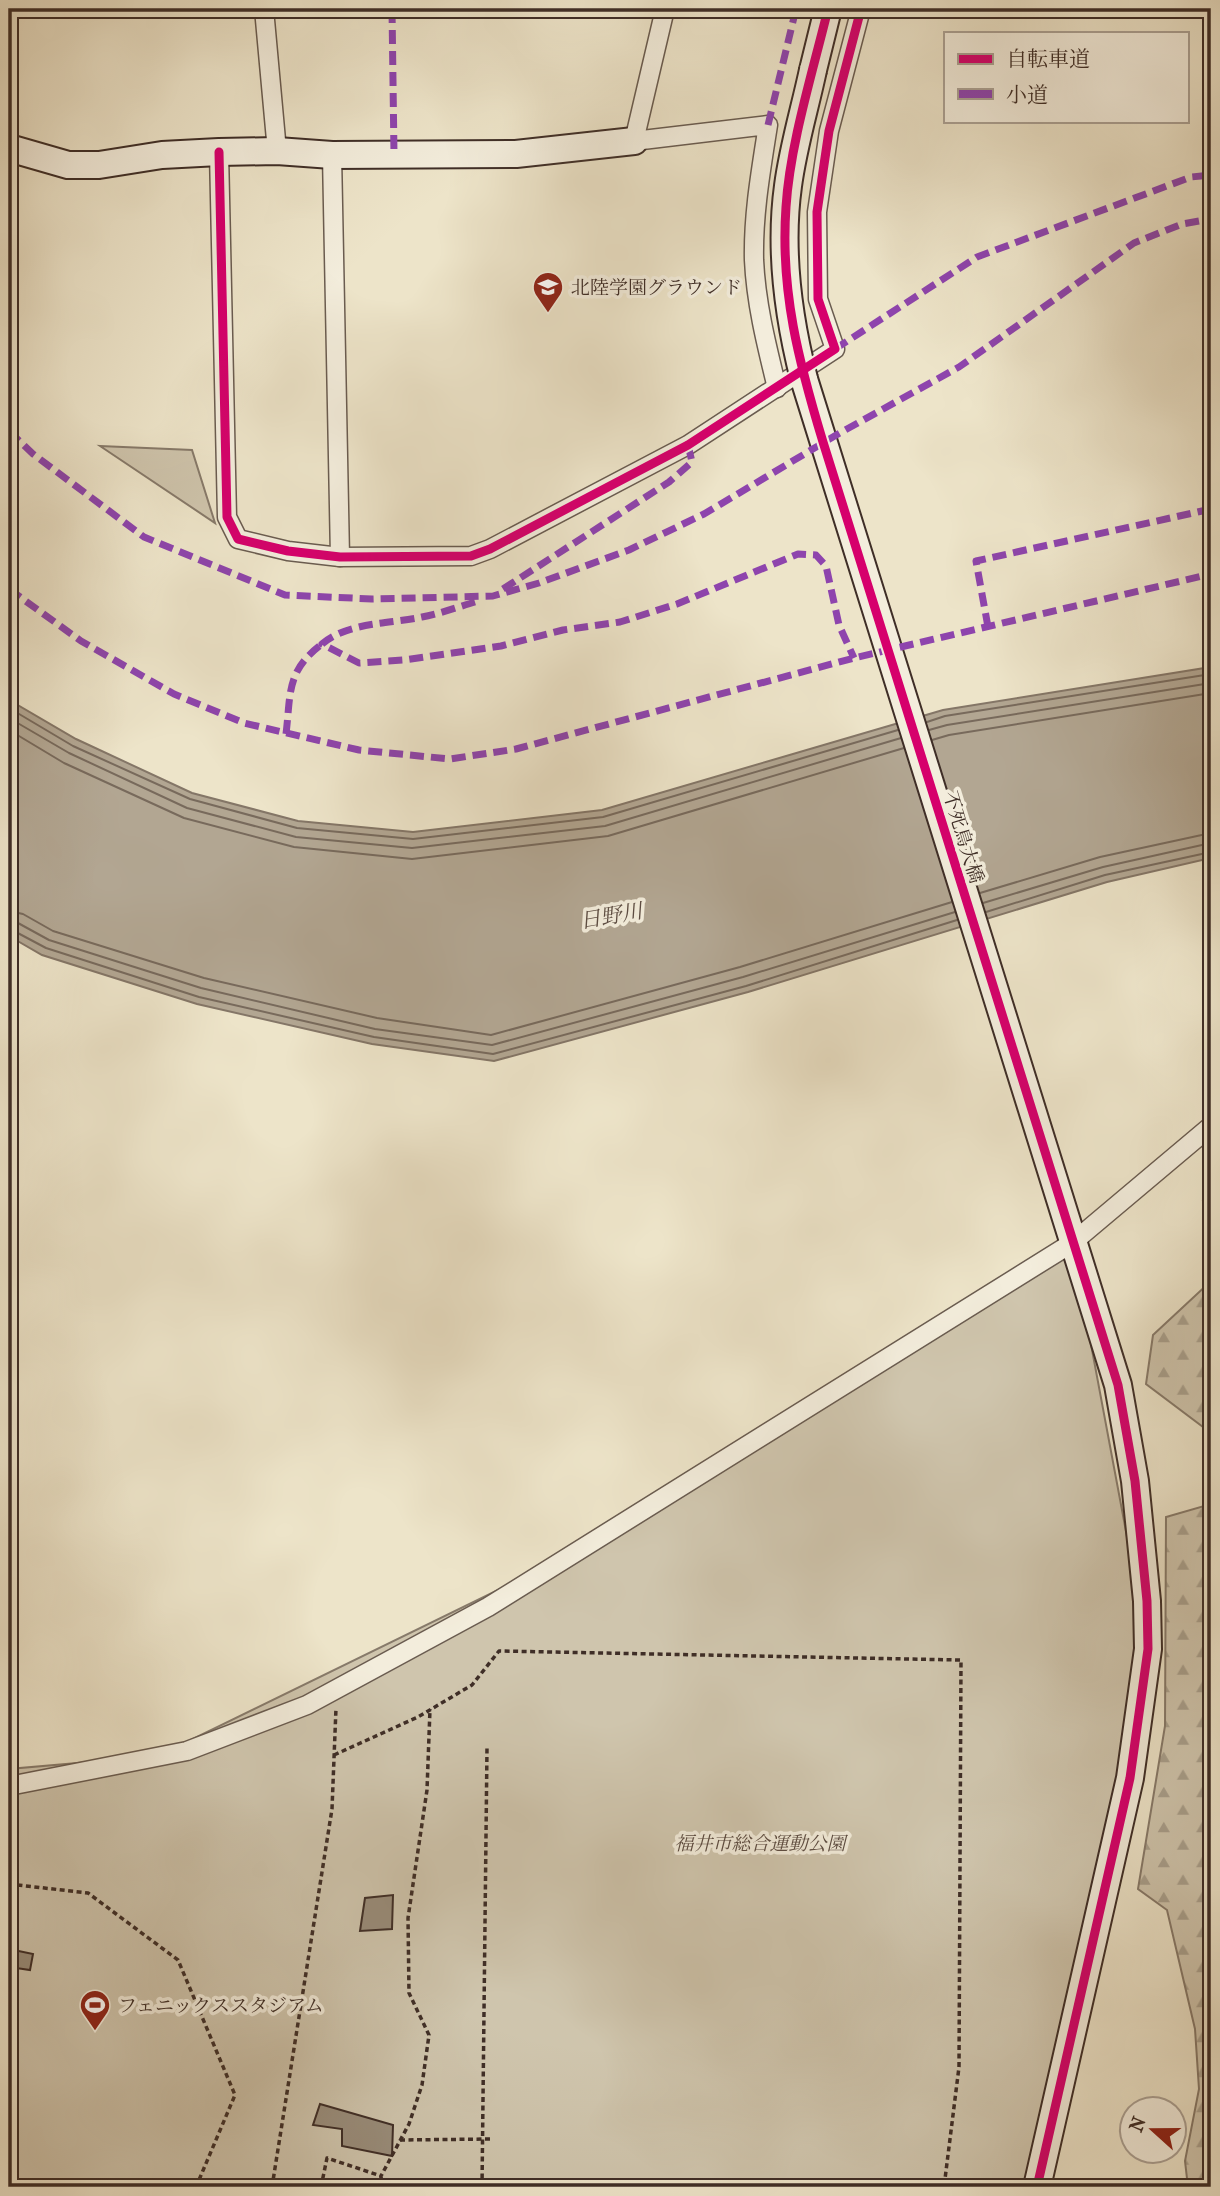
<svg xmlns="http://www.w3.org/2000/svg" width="1220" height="2196" viewBox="0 0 1220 2196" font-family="'IM FELL French Canon','Noto Serif JP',serif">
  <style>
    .forest { fill: url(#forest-firs); stroke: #877a6a; stroke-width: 2 }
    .park { fill: #cfc5ad; stroke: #877a6a; stroke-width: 2 }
    .water { fill: #b2a692; stroke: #847667; stroke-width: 2 }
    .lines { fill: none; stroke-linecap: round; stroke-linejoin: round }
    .shore { stroke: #786a5c; stroke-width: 2 }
    .building { fill: #998d7b; stroke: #3f2e27; stroke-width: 2 }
    .street-casing { stroke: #6a5c50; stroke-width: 21 }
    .secondary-casing { stroke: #3f2e27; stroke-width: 30 }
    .path { stroke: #3f2e27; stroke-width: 3.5; stroke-dasharray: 5 3.5; stroke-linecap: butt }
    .street { stroke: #f3eddc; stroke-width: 18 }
    .secondary { stroke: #f3eddc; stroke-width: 26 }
    .secondary-bridge-casing { stroke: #3f2e27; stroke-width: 30; stroke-linecap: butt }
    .secondary-bridge { stroke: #f3eddc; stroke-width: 26 }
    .quiet { stroke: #8e44ad; stroke-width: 7; stroke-dasharray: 14 7; stroke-linecap: butt }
    .cycleway-casing { stroke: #f3eddc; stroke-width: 13 }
    .cycleway { stroke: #d6006c; stroke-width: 9 }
    .labels { text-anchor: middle; stroke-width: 7; stroke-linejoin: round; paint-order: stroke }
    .poi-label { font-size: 19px; fill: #3f2e27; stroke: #f3eddc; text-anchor: start }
    .street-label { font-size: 19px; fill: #3f2e27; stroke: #f3eddc }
    .park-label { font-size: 19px; font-style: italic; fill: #5c4c42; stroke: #f3eddc }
    .water-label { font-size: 21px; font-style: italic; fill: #5c4c42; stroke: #f3eddc }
  </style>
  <defs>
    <pattern id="forest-firs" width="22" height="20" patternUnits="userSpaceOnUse" patternTransform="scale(1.75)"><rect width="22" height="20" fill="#cfc5ad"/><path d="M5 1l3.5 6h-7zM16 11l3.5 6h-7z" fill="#a9a08d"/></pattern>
  </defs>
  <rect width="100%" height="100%" fill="#ede4c9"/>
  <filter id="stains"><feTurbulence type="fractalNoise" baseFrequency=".00286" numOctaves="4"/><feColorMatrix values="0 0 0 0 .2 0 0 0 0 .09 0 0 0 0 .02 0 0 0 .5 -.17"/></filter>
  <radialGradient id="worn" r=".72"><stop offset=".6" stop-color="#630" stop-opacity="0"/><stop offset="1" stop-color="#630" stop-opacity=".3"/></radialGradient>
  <g class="forest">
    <path d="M1203 1201H1211V1252Z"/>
    <path d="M1211 1281V1433L1146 1384 1153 1335Z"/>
    <path d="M1211 1504V2187H1188L1185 2161 1199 2089 1195 2029 1167 1910 1138 1889 1165 1726 1166 1517Z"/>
  </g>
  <g class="park">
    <path d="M100 446 192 450 215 523Z"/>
    <path d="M1072 1243 1148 1649 1037 2187H9V1769L158 1756 576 1552Z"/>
  </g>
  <path class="water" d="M1211 667V858L1107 882 748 992 494 1061 372 1044 197 1004 42 955 9 936V700L76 739 192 793 298 821 413 832 602 810 943 710Z"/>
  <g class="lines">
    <g class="shore">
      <path d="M9 708 73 746 190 799 297 828 413 839 603 817 898 730"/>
      <path d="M9 718 69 753 187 808 296 837 412 848 605 826 901 738"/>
      <path d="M927 722 945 716 1211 674"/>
      <path d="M9 730 64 763 184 818 294 847 412 859 608 836 904 748"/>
      <path d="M929 730 947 725 1211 683"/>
      <path d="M932 740 949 735 1211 693"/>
      <path d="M980 893 1100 857 1211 833"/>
      <path d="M983 903 1103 867 1211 843"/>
      <path d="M9 911 23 914 53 931 204 978 377 1018 491 1035 740 967 952 902"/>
      <path d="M986 912 1105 875 1211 852"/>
      <path d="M9 921 18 923 49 940 201 988 375 1029 492 1045 743 977 955 912"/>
      <path d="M9 930 14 931 46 948 199 997 374 1037 493 1054 746 986 957 920"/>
    </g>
  </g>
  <g class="building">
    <path d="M393 1895 392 1929 360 1931 365 1898Z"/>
    <path d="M9 1949 33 1954 30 1970 9 1967Z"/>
    <path d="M320 2104 393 2125 392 2156 342 2146V2129L313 2125Z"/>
  </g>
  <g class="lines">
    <g class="street-casing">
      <g id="street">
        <path d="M264 9 277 151"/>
        <path d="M665 9 634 141 768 125C761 170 753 214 754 260 756 304 767 347 777 388"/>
        <path d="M219 152 227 517 238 539 288 551 340 557 471 556 490 549 688 445 835 349 818 299 817 212 829 131 861 9"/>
        <path d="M332 155 340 557"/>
        <path d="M9 1786 187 1751 307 1705 488 1607 1072 1243 1211 1126"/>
      </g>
    </g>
    <g class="secondary-casing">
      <g id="secondary">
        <path d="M813 70 828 9"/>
        <path d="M9 148 68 165H99L162 155 219 152 277 151 332 155 516 154 634 141"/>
        <path d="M804 379 1118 1385 1135 1481 1147 1601 1148 1649 1130 1778 1037 2187"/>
      </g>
    </g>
    <g class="path">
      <path d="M334 1755 418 1717 472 1685 499 1651 961 1660 959 2067 944 2187"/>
      <path d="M9 1884 88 1893 178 1960 235 2095 196 2187"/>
      <path d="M400 2140 490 2139"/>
      <path d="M272 2187 332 1809 336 1708"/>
      <path d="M321 2187 327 2158 381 2176"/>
      <path d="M382 2187 381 2176 409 2124 422 2085 429 2035 409 1993 408 1918 427 1790 430 1709"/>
      <path d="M482 2187 487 1748"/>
    </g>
    <use href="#street" class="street"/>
    <use href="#secondary" class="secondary"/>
    <g class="secondary-bridge-casing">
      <path id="secondary-bridge" d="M804 379C788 316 779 251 788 186 793 147 805 108 813 70"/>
    </g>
    <use href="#secondary-bridge" class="secondary-bridge"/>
    <g class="quiet">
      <path d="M392 9 394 154"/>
      <path d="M264 10 277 9"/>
      <path d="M768 125 796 9"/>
      <path d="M835 349 977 257 1191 177 1211 175"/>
      <path d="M9 431 33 454 144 537 285 595 372 599 493 596 539 583 629 550 704 514 838 434 959 367 1134 243 1182 224 1211 219"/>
      <path d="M9 589 81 641 174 694 244 723 359 750 450 759 516 749 854 658 1211 574"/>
      <path d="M503 589 669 482 692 462 688 445"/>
      <path d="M475 602C458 607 439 614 422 617 389 624 348 622 322 644L359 663 404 660 501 646 563 630 620 622 677 604 798 554 816 555 826 566 839 625 854 658"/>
      <path d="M988 627 976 561 1211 509"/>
      <path d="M286 734C291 693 286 671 322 644"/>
    </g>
    <g class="cycleway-casing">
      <g id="cycleway">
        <path d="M828 9C813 71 790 144 786 207 780 291 799 363 823 442L1118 1385 1135 1481 1147 1601 1148 1649 1130 1778 1037 2187"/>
        <path d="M219 152 227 517 238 539 288 551 340 557 471 556 490 549 688 445 835 349 818 299 817 212 829 131 861 9"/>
      </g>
    </g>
    <use href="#cycleway" class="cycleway"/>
  </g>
  <defs>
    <g id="school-pin" transform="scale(1.575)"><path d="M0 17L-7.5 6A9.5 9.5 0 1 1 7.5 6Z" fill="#8f2418" stroke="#f3eddc"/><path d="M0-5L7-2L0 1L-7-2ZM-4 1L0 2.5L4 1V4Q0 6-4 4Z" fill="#fff"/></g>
    <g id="stadium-pin" transform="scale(1.575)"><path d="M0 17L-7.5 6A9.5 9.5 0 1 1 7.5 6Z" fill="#8f2418" stroke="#f3eddc"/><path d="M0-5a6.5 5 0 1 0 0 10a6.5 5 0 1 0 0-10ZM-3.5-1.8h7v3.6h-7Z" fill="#fff"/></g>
  </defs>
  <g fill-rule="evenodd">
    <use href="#school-pin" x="548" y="287"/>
    <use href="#stadium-pin" x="95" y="2005"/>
  </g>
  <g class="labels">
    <g class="poi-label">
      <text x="571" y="294">北陸学園グラウンド</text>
      <text x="118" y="2012">フェニックススタジアム</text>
    </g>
    <g class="street-label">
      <text transform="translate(964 837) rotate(73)" y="7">不死鳥大橋</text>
    </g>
    <g class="park-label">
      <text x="760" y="1850">福井市総合運動公園</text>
    </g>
    <g class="water-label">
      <text transform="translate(611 916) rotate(-10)" y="7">日野川</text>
    </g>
  </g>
  <rect width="1220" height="2196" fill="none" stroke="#ede4c9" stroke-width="35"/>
  <rect x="10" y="10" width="1199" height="2175" fill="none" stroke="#3f2e27" stroke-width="3.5"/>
  <rect x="18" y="18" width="1185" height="2161" fill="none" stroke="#3f2e27" stroke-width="2"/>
  <rect x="944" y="32" width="245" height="91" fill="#f3eddc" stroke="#aba194" stroke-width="2"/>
  <rect x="958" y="54" width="35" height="10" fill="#d6006c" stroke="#aba194" stroke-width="2"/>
  <text x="1006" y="66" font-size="21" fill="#3f2e27">自転車道</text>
  <rect x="958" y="89" width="35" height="10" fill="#8e44ad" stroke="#aba194" stroke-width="2"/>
  <text x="1006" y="102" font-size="21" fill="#3f2e27">小道</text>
  <g transform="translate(1153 2130) rotate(291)"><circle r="33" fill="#f3eddc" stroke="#aba194" stroke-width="2"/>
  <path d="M0-5L12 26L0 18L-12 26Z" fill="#8f2418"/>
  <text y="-10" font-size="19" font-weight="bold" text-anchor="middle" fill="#3f2e27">N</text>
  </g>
  <rect width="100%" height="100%" filter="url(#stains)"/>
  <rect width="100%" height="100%" fill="url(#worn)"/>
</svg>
